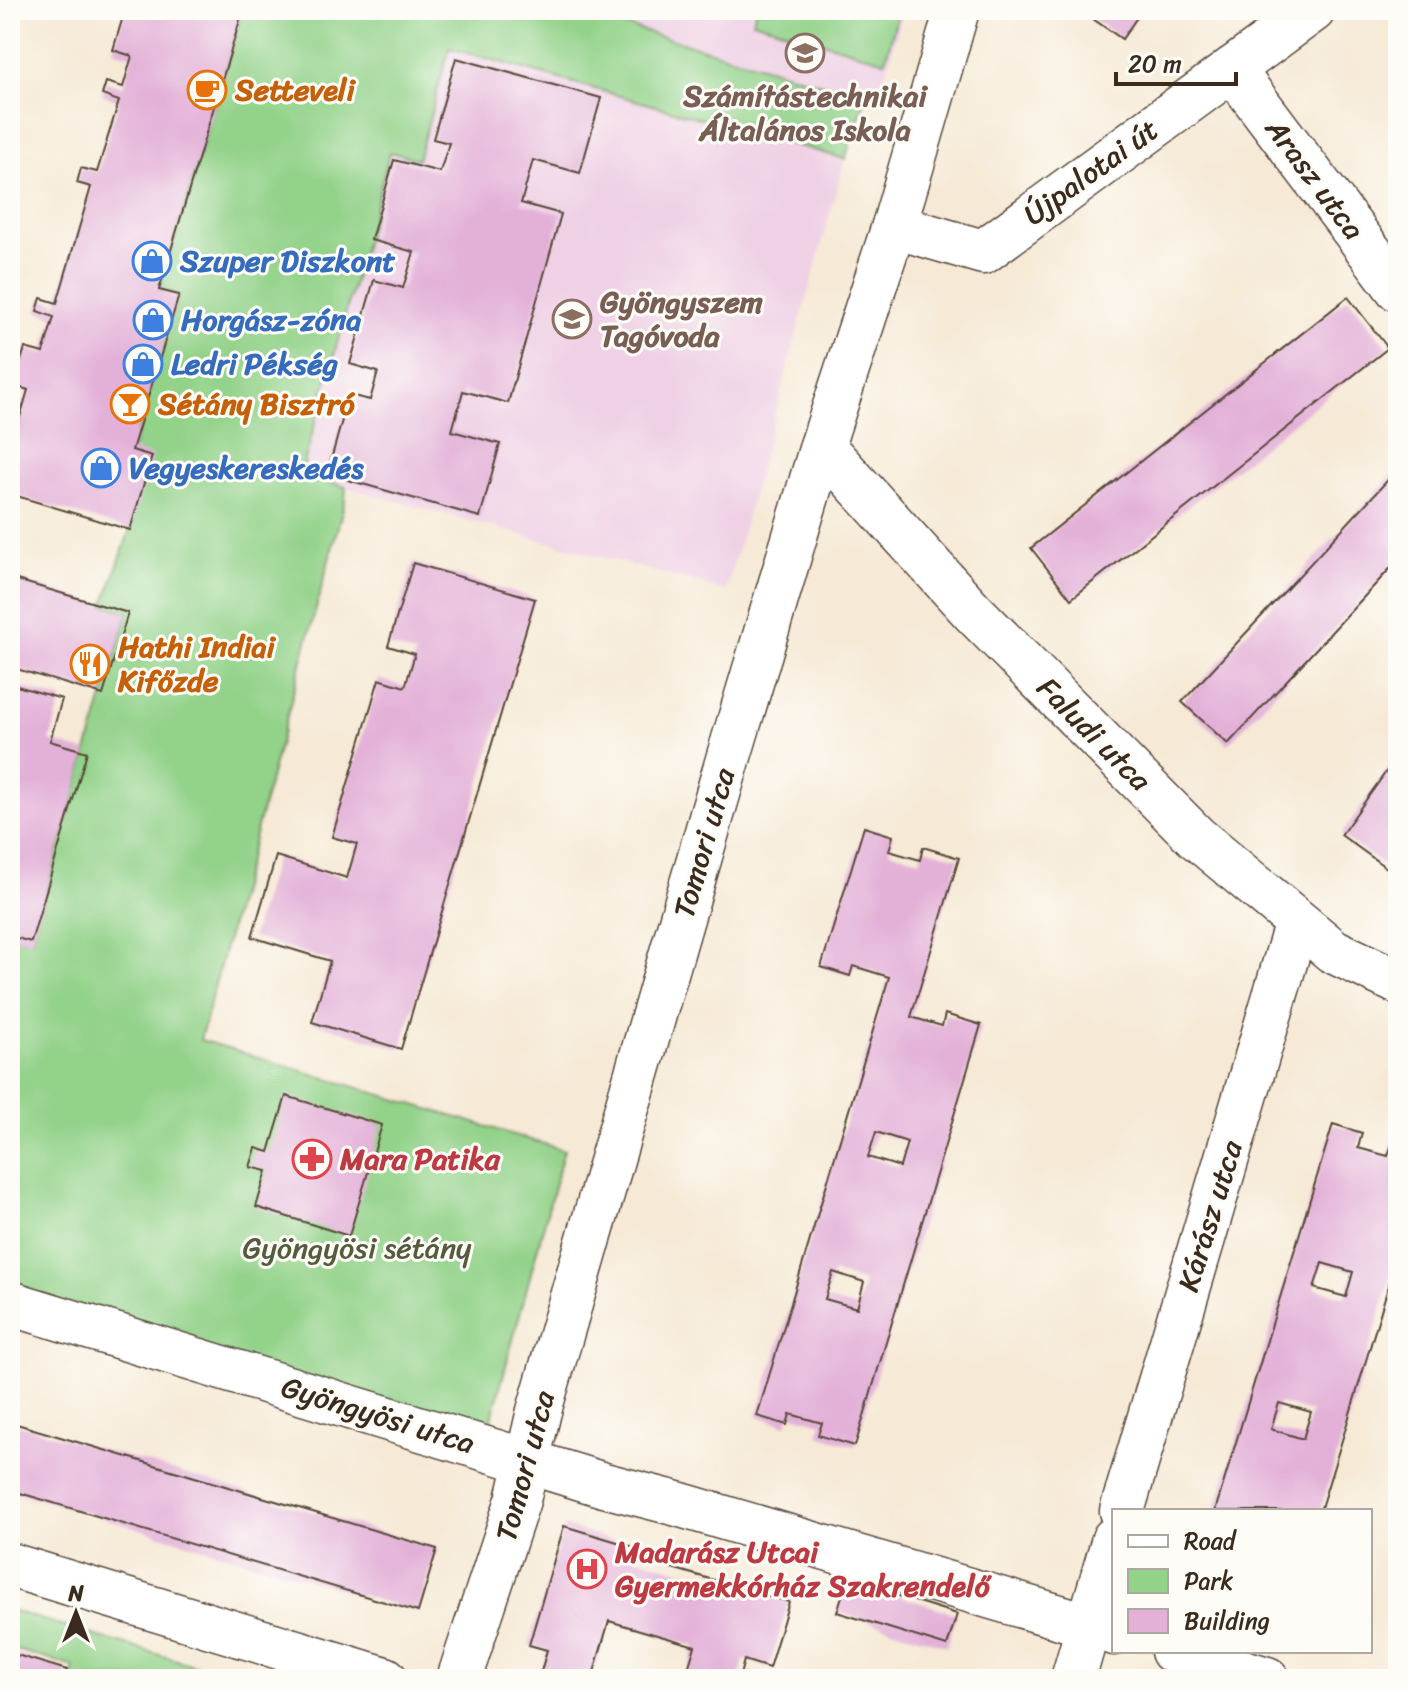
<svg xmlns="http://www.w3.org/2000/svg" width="1408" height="1689" viewBox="0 0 1408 1689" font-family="Sriracha,sans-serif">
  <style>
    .built { fill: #efd0e5 }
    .green { fill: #92d289; stroke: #667e54; stroke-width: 2 }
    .building { fill: #e3b1d8; fill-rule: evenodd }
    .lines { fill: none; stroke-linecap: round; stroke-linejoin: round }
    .minor-casing { stroke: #574739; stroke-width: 47 }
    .minor { stroke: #fff; stroke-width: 44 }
    .labels { text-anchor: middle; stroke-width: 6; stroke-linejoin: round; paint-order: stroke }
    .food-label { font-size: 30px; font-weight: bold; fill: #c56008; stroke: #fdfcf7; text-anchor: start }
    .education-label { font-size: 30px; font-weight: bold; fill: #785e54; stroke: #fdfcf7 }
    .street-label { font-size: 30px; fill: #3b2a1e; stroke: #fdfcf7 }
    .shop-label { font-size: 30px; font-weight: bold; fill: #366cbe; stroke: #fdfcf7; text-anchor: start }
    .health-label { font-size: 30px; font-weight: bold; fill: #be3a42; stroke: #fdfcf7; text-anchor: start }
    .park-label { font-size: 30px; fill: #555c3e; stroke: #fdfcf7 }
  </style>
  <rect width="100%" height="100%" fill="#fdfcf7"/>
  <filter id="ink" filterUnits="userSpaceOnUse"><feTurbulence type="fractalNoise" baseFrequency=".0125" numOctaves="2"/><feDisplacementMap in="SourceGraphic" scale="16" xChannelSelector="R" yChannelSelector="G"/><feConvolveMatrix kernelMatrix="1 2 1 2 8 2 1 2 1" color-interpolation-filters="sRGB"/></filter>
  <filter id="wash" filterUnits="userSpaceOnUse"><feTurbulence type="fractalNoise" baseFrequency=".006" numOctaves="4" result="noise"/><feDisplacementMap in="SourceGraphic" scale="32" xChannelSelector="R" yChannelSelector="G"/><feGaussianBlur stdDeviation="1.8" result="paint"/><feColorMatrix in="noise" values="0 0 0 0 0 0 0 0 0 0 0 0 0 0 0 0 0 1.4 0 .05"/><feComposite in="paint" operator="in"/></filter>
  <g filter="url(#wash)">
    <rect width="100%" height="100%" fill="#f6e9d5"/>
    <g class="built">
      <path d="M573 10H904L878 100Z"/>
      <path d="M449 48 845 159 726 591 301 475 390 152 418 159Z"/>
    </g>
    <g class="green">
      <path d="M243 10H573L866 97 845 159 449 48 418 159 390 152 301 474 346 487 345 500 200 1040 564 1150 484 1447 10 1303V936L31 941 128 613 104 605 130 530 132 450 178 295 159 290Z"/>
      <path d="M756 10H899L885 61 753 21Z"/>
      <path d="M10 1610 240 1679H71L74 1667 10 1648Z"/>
    </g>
    <g id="blocks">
      <g class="building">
        <path d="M125 10 145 14 146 10H243L159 290 179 295 132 450 152 456 130 530 10 494V451L28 390 13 385 25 348 43 353 54 317 37 311 41 298 57 303 91 187 77 183 81 168 97 172 119 101 102 95 106 82 123 87 132 56 113 50Z"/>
        <path d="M1080 10H1142L1122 39Z"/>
        <path d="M456 58 601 98 580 173 533 160 521 203 561 214 508 403 463 391 452 431 500 444 480 517 327 474 349 395 370 400 378 372 350 364 374 280 403 288 414 252 371 240 394 160 440 172 449 143 433 139Z"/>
        <path d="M1348 297 1388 348 1071 599 1031 548Z"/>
        <path d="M1398 469V560L1228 744 1182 702Z"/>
        <path d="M413 563 535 599 401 1049 312 1022 330 961 252 937 276 856 347 878 357 844 332 837 379 679 405 687 415 654 388 646Z"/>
        <path d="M10 578 128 613 103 695 10 667Z"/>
        <path d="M10 684 62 699 50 741 87 752 31 942 10 936Z"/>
        <path d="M1398 755V861L1391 871 1341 835Z"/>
        <path d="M864 827 893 836 889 851 920 860 923 847 959 858 911 1017 942 1026 945 1014 981 1025 855 1446 818 1435 822 1423 790 1414 787 1425 757 1416 889 977 853 966 850 976 821 967ZM876 1132 907 1142 900 1167 868 1157ZM833 1272 864 1282 857 1308 825 1299Z"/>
        <path d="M286 1096 382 1125 349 1236 256 1207 267 1171 250 1167 256 1148 269 1152Z"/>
        <path d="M1333 1124 1362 1133 1358 1148 1388 1156 1392 1144 1398 1146V1254L1343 1437 1320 1511H1215ZM1322 1263 1353 1272 1346 1297 1314 1288ZM1279 1403 1311 1412 1303 1439 1271 1429Z"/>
        <path d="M10 1422 437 1549 418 1612 10 1490Z"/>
        <path d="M564 1526 634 1547 631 1556 789 1602 769 1668 744 1660 739 1679H685L695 1646 609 1621 592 1679H539L547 1650 529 1645Z"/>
        <path d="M847 1580 957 1614 947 1646 837 1612Z"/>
        <path d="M10 1653 67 1670 64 1679H10Z"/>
      </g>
    </g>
  </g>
  <g filter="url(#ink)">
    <use href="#blocks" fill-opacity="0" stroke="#574739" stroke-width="2"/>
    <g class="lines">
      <g class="minor-casing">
        <g id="minor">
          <path d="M1232 69 1398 289"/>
          <path d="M894 226 983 252 1313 10"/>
          <path d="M822 446 973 612 1196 837 1333 951 1398 982"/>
          <path d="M10 1303 604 1485 674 1503 1114 1633"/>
          <path d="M1122 1511 1297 922"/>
          <path d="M10 1565 385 1679"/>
          <path d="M1173 1651 1267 1679"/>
          <path d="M459 1679 518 1500 539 1411 729 756 822 446 894 226 957 10"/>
          <path d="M1073 1679 1114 1539"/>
        </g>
      </g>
      <use href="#minor" class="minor"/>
    </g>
  </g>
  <defs>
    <g id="school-ring" transform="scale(2)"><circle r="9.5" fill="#fdfcf7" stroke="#8d6e63" stroke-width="1.5"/><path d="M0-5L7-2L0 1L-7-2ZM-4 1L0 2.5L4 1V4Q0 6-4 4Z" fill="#8d6e63"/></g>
    <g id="cafe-ring" transform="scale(2)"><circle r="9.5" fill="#fdfcf7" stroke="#e8710a" stroke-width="1.5"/><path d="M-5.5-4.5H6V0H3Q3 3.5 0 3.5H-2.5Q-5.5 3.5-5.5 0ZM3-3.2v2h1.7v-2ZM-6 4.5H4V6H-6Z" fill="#e8710a"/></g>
    <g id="shop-ring" transform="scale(2)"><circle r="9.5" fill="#fdfcf7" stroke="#3f7fe0" stroke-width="1.5"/><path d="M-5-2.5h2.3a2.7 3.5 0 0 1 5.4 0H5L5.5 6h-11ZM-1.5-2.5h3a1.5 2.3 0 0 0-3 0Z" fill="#3f7fe0"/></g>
    <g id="bar-ring" transform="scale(2)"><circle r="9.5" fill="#fdfcf7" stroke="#e8710a" stroke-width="1.5"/><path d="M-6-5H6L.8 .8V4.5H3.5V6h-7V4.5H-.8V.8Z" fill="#e8710a"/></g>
    <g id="restaurant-ring" transform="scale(2)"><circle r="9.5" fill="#fdfcf7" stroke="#e8710a" stroke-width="1.5"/><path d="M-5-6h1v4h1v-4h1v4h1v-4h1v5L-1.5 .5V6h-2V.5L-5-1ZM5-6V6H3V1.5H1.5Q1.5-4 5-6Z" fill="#e8710a"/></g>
    <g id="pharmacy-ring" transform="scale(2)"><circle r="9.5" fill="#fdfcf7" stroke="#e0444e" stroke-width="1.5"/><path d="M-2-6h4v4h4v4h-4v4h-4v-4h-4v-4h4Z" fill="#e0444e"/></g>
    <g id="hospital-ring" transform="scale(2)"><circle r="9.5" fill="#fdfcf7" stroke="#e0444e" stroke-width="1.5"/><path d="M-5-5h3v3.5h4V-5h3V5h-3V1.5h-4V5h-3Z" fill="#e0444e"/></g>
  </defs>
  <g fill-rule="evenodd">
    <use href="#school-ring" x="805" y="53"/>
    <use href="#cafe-ring" x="207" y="90"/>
    <use href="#shop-ring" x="152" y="261"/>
    <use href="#school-ring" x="572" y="319"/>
    <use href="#shop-ring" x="153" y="320"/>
    <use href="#shop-ring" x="143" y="364"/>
    <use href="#bar-ring" x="130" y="404"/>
    <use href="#shop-ring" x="101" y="468"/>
    <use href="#restaurant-ring" x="90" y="664"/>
    <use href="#pharmacy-ring" x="312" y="1159"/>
    <use href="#hospital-ring" x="587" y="1569"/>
  </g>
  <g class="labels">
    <g class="food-label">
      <text x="235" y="100">Setteveli</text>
      <text x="158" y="414">Sétány Bisztró</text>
      <text x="118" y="657">Hathi Indiai<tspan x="118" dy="34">Kifőzde</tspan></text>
    </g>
    <g class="education-label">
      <text x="805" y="106">Számítástechnikai<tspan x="805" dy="34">Általános Iskola</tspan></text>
      <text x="600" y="312" text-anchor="start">Gyöngyszem<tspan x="600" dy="34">Tagóvoda</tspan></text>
    </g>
    <g class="street-label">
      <text transform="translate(1091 172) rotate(-36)" y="10">Újpalotai út</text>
      <text transform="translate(1315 179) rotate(53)" y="10">Arasz utca</text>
      <text transform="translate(1094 734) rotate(45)" y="10">Faludi utca</text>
      <text transform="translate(704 843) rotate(-74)" y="10">Tomori utca</text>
      <text transform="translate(1210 1216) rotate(-73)" y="10">Kárász utca</text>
      <text transform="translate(378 1415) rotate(17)" y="10">Gyöngyösi utca</text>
      <text transform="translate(525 1466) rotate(-75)" y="10">Tomori utca</text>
    </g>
    <g class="shop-label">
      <text x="180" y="271">Szuper Diszkont</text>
      <text x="181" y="330">Horgász-zóna</text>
      <text x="171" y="374">Ledri Pékség</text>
      <text x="129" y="478">Vegyeskereskedés</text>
    </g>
    <g class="health-label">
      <text x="340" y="1169">Mara Patika</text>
      <text x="615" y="1562">Madarász Utcai<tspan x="615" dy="34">Gyermekkórház Szakrendelő</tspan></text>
    </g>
    <g class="park-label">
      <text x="357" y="1258">Gyöngyösi sétány</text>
    </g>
  </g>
  <rect width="1408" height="1689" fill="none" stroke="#fdfcf7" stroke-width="40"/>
  <rect x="1112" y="1509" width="260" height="144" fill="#fdfcf7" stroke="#afa8a0" stroke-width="2"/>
  <rect x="1128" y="1535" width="40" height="12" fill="#ffffff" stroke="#afa8a0" stroke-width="2"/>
  <text x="1184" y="1549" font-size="24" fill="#3b2a1e">Road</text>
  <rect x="1128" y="1569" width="40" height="24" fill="#92d289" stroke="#afa8a0" stroke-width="2"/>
  <text x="1184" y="1589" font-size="24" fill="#3b2a1e">Park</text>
  <rect x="1128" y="1609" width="40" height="24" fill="#e3b1d8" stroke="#afa8a0" stroke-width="2"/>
  <text x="1184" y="1629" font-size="24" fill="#3b2a1e">Building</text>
  <g transform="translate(76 1613)" stroke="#fdfcf7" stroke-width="6" paint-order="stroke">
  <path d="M0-6L14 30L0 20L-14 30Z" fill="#3b2a1e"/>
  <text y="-12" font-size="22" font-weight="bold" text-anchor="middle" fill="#3b2a1e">N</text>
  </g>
  <path d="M1116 72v12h120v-12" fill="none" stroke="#3b2a1e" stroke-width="4"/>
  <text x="1128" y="72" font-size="24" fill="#3b2a1e" stroke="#fdfcf7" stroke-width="6" paint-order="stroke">20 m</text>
</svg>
